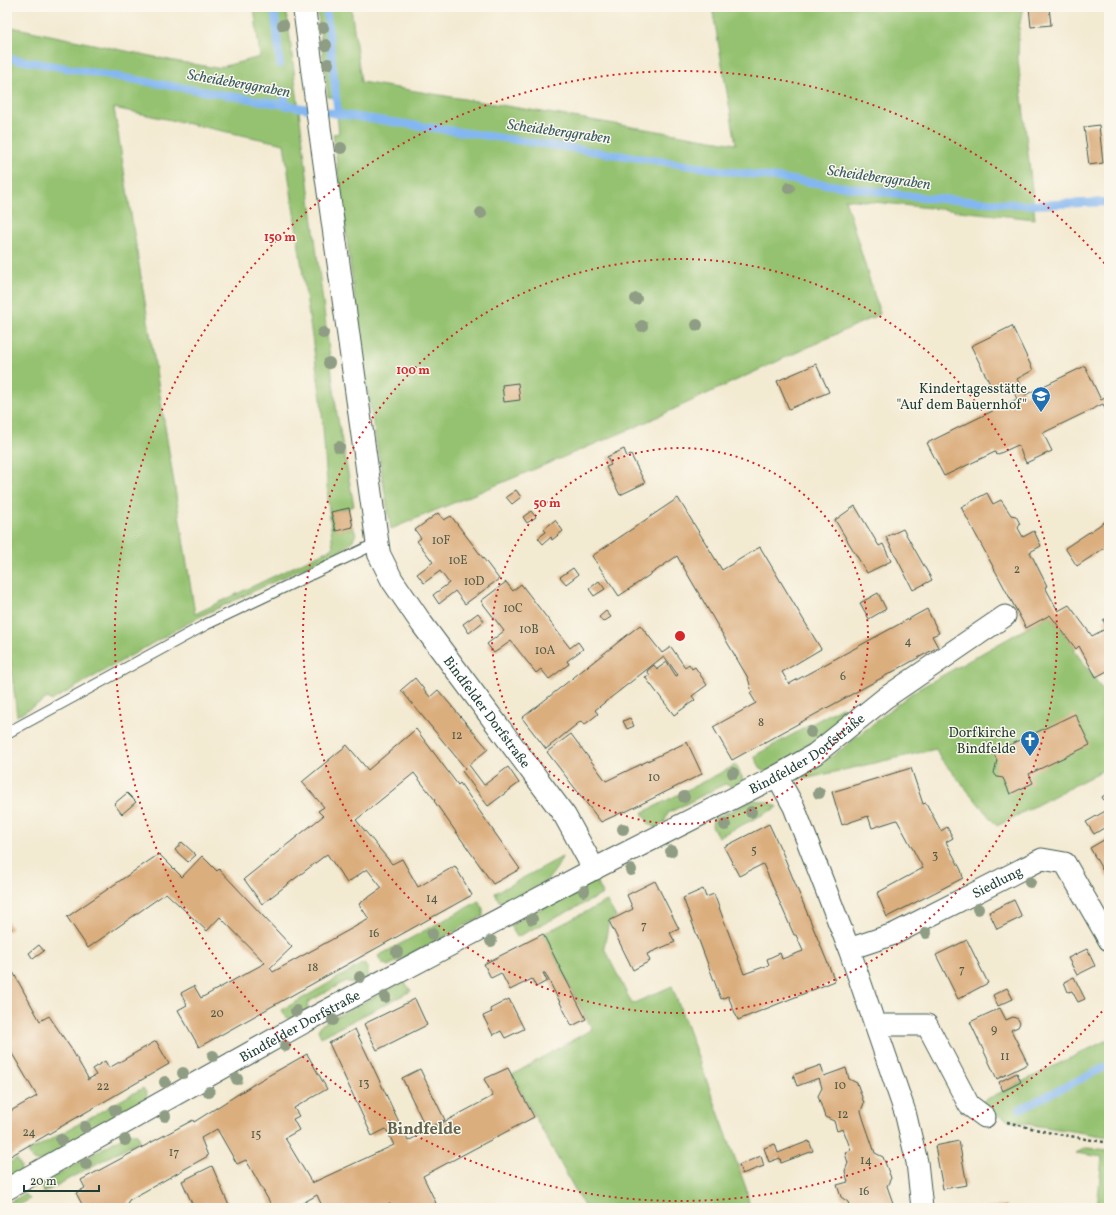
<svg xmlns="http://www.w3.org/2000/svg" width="1116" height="1215" viewBox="0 0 1116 1215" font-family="Vollkorn,serif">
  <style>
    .green { fill: #95c271; stroke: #5a8052; fill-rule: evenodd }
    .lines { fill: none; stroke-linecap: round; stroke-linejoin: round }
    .stream { stroke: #84b7f1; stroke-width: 8 }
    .building { fill: #dbae7e }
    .service-casing { stroke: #3f574c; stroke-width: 12 }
    .minor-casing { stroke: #3f574c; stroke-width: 23 }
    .tertiary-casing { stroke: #3f574c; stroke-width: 24 }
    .path { stroke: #3f574c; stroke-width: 2.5; stroke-dasharray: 3 3; stroke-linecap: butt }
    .service { stroke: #fff; stroke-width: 10 }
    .minor { stroke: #fff; stroke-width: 21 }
    .tertiary { stroke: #fff; stroke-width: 22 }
    .tree { fill: #8e9d83 }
    .ring { fill: none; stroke: #d62828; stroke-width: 2; stroke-dasharray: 2 4 }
    .labels { text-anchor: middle; stroke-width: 3; stroke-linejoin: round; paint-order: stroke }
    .number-label { font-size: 12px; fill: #4e5946 }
    .poi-label { font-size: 14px; fill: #1f3d34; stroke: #fbf7ec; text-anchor: end }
    .street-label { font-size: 14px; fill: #1f3d34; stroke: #fbf7ec }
    .water-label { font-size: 15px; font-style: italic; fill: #385c63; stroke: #fbf7ec }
    .quarter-label { font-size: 16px; font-weight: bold; fill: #61654e; stroke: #fbf7ec }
    .centre { fill: #d62828; stroke: #fbf7ec; stroke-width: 2 }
    .ring-label { font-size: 12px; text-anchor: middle; font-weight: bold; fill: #d62828; stroke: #fbf7ec; stroke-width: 3; stroke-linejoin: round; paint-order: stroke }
  </style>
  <rect width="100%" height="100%" fill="#fbf7ec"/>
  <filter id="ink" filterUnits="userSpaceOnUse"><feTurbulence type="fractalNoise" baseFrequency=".025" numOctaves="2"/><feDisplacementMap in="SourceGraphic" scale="8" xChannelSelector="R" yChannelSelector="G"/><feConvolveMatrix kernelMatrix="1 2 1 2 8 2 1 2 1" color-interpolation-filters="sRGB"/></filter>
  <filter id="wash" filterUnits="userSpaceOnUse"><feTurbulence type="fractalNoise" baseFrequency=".012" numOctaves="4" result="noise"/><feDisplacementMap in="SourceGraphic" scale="16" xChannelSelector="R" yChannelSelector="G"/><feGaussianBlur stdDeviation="0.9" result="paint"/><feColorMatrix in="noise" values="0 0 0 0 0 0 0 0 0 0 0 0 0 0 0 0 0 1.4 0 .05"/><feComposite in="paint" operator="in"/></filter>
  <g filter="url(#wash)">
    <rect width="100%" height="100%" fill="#f3ead2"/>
    <g class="green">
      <path d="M254 7H286L337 414 354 506 332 512 336 530 353 527 356 534 353 540 345 548 197 618 51 701 48 698 17 716 7 633V26L174 61 217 68 260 57ZM114 108 284 144 321 399 328 499 333 548 195 614Z"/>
      <path d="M317 7H351L361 82 736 144 712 7H1023L1019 28 1018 59 1035 219 845 199 880 314 633 428 391 529 364 369 333 134 339 133 335 97H328Z"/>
      <path d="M1050 615 1076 649 1074 650 1105 693 1108 692 1109 694V767L997 826 941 759 936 749 804 779V773L834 755 913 692Z"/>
      <path d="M842 707 847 717 807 748 765 772 761 769 754 756Z"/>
      <path d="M736 765 743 779 742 783 734 788 725 784 668 813 664 823 655 828 649 824 642 813Z"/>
      <path d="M755 800 771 803 778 807 718 837 712 826 713 819Z"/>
      <path d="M562 857C551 885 531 891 506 904L499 901 495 893Z"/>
      <path d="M596 880 603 894 517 937 510 925Z"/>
      <path d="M479 901 483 909V916L388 966 382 963 378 956Z"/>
      <path d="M607 901 616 917 609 921 604 948 632 1004 672 986 746 1188 750 1208H585L512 1075 592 1029 543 934Z"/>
      <path d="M364 963 368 970V978L356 984 346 981 308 1002 307 1010 291 1019 286 1017 282 1010Z"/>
      <path d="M402 982 407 985 411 991 321 1037 318 1030 321 1025Z"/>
      <path d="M1109 1039V1137L1014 1122 993 1113 981 1102Z"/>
      <path d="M143 1088 147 1094 145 1101 39 1162 32 1159 28 1152Z"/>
      <path d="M131 1132 137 1134 140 1140 43 1193 41 1184Z"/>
      <path d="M1086 1148 1109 1150V1208H1097L1102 1157 1076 1153Z"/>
      <path d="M17 1159 21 1166 20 1173 7 1180V1164Z"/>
      <path d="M25 1194 30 1199 14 1208H7V1204Z"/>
    </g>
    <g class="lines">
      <g class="stream">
        <path d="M274 7 280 64"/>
        <path d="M326 7 338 114"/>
        <path d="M7 58 338 114 734 172 927 198 1029 205 1109 202"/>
        <path d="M284 92 286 106"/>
        <path d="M1020 1109 1109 1065"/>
      </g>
    </g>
    <g id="blocks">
      <g class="building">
        <path d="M1029 7H1049L1051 25 1031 27Z"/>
        <path d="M1099 125 1103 163 1089 165 1084 127Z"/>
        <path d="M1012 326 1033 370 1017 379 1025 395 1085 366 1101 400 1109 396V418L1103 404 1043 433 1052 451 1026 463 1018 445 996 455 995 452 944 476 927 443 1017 399 1009 382 993 390 971 346Z"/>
        <path d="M816 364 829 392 789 409 777 381Z"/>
        <path d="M518 383 520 400 504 402 502 385Z"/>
        <path d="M624 449 627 457 631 455 645 483 620 495 606 467 611 465 607 457Z"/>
        <path d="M516 490 521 497 512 504 506 497Z"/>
        <path d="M987 493 993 504 1001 500 1011 515 1016 516 1020 524 1018 528 1023 537 1034 531 1041 546 1030 552 1047 586 1045 587 1058 611 1069 605 1092 636 1107 628 1103 620 1109 617V670L1096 677 1079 646 1076 649 1050 615 1026 628 961 507Z"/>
        <path d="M678 498 722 570 760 547 821 649 782 672 789 684 927 609 939 633 932 636 938 647 732 760 713 727 756 703 750 693 752 692 748 678 677 556 619 596 592 556Z"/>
        <path d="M855 506 879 546 883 544 891 561 867 573 835 520Z"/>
        <path d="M349 508 353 527 336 531 331 512Z"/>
        <path d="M531 511 536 517 527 523 523 517Z"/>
        <path d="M438 513 444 520 451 516 499 579 465 604 455 591 439 604 433 595 449 583 440 571 424 583 417 574 433 562 417 541 421 538 415 530Z"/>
        <path d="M555 520 563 531 552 540 551 537 543 544 538 538 546 532 544 529Z"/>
        <path d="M1106 521 1109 525V545L1077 566 1065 548Z"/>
        <path d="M903 529 932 580 913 590 886 537Z"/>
        <path d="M573 568 578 575 566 584 560 577Z"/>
        <path d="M599 581 605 589 594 596 589 589Z"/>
        <path d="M506 582 513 591 521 584 570 648 578 642 583 649 567 661 569 664 549 679 541 669 536 673 511 641 494 653 487 644 504 631 481 601Z"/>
        <path d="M878 593 886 609 869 619 860 603Z"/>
        <path d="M606 611 611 617 603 622 599 617Z"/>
        <path d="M478 613 484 621 469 633 463 624Z"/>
        <path d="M640 625 662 653 671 647 685 667 689 664 692 669 695 667 707 685 692 696 695 700 674 715 645 677 650 675 647 671 654 665 657 669 667 662 676 676 678 675 664 656 595 710 598 714 584 725 581 721 546 749 522 718Z"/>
        <path d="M415 678 430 697 438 690 488 749 469 765 484 785 508 767 519 783 488 806 462 771 465 768 401 690Z"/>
        <path d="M1075 714 1090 745 1029 774 1033 783 1010 794 1003 778 997 777 994 773 997 760 993 753Z"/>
        <path d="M630 718 634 726 627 729 623 721Z"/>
        <path d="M416 729 458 785 460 783 520 869 493 884 434 801 435 800 414 773 356 820 392 864 402 859 418 887 455 866 472 895 199 1047 178 1010 187 1005 181 993 194 986 201 998 265 963 220 917 207 931 166 893 88 948 67 917 159 854 182 877 202 856 217 871 219 869 292 947 270 968 273 972 369 919 359 904 382 888 367 869 347 883 327 854 262 904 244 879 323 816 318 811 324 807 302 782 347 745 368 770Z"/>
        <path d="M571 734 606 781 687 742 702 774 625 812V811L601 822 547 752Z"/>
        <path d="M911 768 923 804 926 803 941 831 947 827 953 838 946 842 961 870 963 878 887 917 877 893 923 868 897 820 872 828 868 816 842 825 832 792Z"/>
        <path d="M1109 792V806L1108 807 1102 797Z"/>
        <path d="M127 793 136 802 122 814 114 804Z"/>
        <path d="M1109 809V825L1094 834 1086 822Z"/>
        <path d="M769 824 783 854 835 981 738 1020 728 996 721 999 683 898 703 889 706 897 714 894 744 974 769 965 767 959 780 953 782 959 803 951 796 935H794L763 864 739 876 724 847Z"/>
        <path d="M1109 837V877L1107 878 1090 848Z"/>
        <path d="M182 842 196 855 188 862 175 850Z"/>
        <path d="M655 881 679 929 670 933 675 942 647 954 650 961 633 970 609 921 633 909 627 895Z"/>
        <path d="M1014 900 1022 917 997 929 989 912Z"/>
        <path d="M7 920 12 929 7 932Z"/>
        <path d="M543 934 586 1019 572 1026 545 973H543L547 981 536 987 532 979 510 990 501 973 491 978 484 964Z"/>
        <path d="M967 940 988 983 958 999 936 955Z"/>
        <path d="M39 945 44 951 33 959 29 953Z"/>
        <path d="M1087 949 1095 966 1077 975 1068 958Z"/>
        <path d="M13 972 40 1021 49 1016 72 1050 88 1078 87 1080 96 1075 92 1069 105 1061 109 1068 156 1041 169 1064 7 1158V1113L37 1096 7 1045V975Z"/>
        <path d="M1074 977 1085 999 1078 1002 1072 991 1068 992 1064 982Z"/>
        <path d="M1007 988 1013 999 998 1006 993 995Z"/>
        <path d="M415 999 427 1025 377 1050 364 1024Z"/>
        <path d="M509 999 524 1029 505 1038 501 1031 493 1035 483 1016 492 1012 490 1009Z"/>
        <path d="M1000 1008 1006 1020 1013 1017 1018 1019 1020 1023 1018 1027 1011 1030 1028 1064 997 1079 970 1022Z"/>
        <path d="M355 1029 408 1141 493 1096 484 1079 508 1068 534 1117 423 1176 436 1203 426 1208H392L390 1204 382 1208H360V1206L356 1208H323L317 1195 294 1208H273L246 1160 237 1164 217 1129 201 1138 208 1156 129 1200 127 1204 130 1208H84L76 1193 85 1188 81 1180 193 1120 194 1122 259 1081 307 1054 327 1089 294 1108 299 1116 293 1119 299 1130 285 1138 312 1183 394 1145 386 1129 372 1136 329 1043Z"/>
        <path d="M821 1065 824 1076 846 1068 849 1079 857 1083 864 1103 861 1111 864 1121 875 1153 883 1157 891 1178 887 1186 894 1206 850 1208 848 1202 841 1197 837 1185 848 1182 845 1171 848 1163 845 1153 851 1150 843 1129 837 1131 834 1121 825 1117 818 1096 822 1088 819 1078 797 1086 793 1075Z"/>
        <path d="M420 1069 445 1120 426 1128 402 1078Z"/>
        <path d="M1017 1073 1021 1082 1003 1091 999 1082Z"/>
        <path d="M809 1141 813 1151 781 1163 780 1158 769 1162 764 1148 775 1144 778 1153Z"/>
        <path d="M959 1141 967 1185 943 1189 935 1146Z"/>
        <path d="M761 1156 764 1166 742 1174 739 1165Z"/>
        <path d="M212 1166 230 1208H194L182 1181Z"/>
        <path d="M1008 1205V1208H987V1207Z"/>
      </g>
    </g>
  </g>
  <g filter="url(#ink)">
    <use href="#blocks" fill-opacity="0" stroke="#3f574c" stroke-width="1"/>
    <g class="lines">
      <g class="service-casing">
        <path id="service" d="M7 733 207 624 377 543"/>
      </g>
      <g class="minor-casing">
        <g id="minor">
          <path d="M777 776 794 807 849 949 905 1112 917 1162 922 1208"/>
          <path id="s1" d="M849 949 894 934 1042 859 1065 863 1109 940"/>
          <path d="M876 1025H927L969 1105 985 1117"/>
          <path id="s2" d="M7 1189 303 1023 594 869 777 776 815 754 885 698 1005 616"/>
        </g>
      </g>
      <g class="tertiary-casing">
        <g id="tertiary">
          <path id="s3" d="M304 7 320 131 379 554 392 580 422 624 565 816 594 869"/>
        </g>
      </g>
      <path class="path" d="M1007 1122 1047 1132 1109 1143"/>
      <use href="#service" class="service"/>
      <use href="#minor" class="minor"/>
      <use href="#tertiary" class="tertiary"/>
    </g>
    <g class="tree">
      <circle cx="283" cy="25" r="6"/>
      <circle cx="323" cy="28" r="6"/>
      <circle cx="326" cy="45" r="6"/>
      <circle cx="328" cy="64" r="6"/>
      <circle cx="341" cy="148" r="6"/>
      <circle cx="789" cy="188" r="6"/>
      <circle cx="481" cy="213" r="6"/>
      <circle cx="636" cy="299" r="6"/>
      <circle cx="697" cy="325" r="6"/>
      <circle cx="642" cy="326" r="6"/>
      <circle cx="323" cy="333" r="6"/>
      <circle cx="329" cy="363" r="6"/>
      <circle cx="339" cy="447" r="6"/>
      <circle cx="811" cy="732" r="6"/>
      <circle cx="733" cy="773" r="6"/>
      <circle cx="819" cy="793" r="6"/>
      <circle cx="684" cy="797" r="6"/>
      <circle cx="751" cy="812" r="6"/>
      <circle cx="725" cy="825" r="6"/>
      <circle cx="623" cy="829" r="6"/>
      <circle cx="671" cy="851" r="6"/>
      <circle cx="631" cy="870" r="6"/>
      <circle cx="1030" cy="882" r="6"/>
      <circle cx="584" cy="891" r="6"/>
      <circle cx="978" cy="909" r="6"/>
      <circle cx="532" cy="919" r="6"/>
      <circle cx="926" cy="933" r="6"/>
      <circle cx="432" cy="934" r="6"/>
      <circle cx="491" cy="941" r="6"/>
      <circle cx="397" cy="952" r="6"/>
      <circle cx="360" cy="977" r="6"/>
      <circle cx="385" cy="997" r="6"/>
      <circle cx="296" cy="1011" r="6"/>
      <circle cx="333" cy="1020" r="6"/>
      <circle cx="285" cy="1046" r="6"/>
      <circle cx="213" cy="1056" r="6"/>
      <circle cx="183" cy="1073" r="6"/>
      <circle cx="237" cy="1079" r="6"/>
      <circle cx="165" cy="1082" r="6"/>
      <circle cx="209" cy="1092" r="6"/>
      <circle cx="115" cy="1110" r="6"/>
      <circle cx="165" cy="1116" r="6"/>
      <circle cx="85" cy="1127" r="6"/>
      <circle cx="61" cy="1140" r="6"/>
      <circle cx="125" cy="1140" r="6"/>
      <circle cx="86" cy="1164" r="6"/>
    </g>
  </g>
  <g class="ring">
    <circle cx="680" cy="636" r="188"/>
    <circle cx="680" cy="636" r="377"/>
    <path d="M1106 1007A565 565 0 1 1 1106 265"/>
  </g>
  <defs>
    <g id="school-pin" transform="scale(1)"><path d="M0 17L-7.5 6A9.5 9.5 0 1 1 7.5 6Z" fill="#1f6fb2" stroke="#fbf7ec"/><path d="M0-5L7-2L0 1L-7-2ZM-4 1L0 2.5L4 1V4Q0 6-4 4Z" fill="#fff"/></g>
    <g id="church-pin" transform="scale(1)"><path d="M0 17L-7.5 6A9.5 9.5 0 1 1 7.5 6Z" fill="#1f6fb2" stroke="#fbf7ec"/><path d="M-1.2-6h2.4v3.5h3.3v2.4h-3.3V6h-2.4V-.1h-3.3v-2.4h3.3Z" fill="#fff"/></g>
  </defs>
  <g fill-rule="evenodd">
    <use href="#school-pin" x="1041" y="396"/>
    <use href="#church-pin" x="1030" y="740"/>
  </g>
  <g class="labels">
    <g class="number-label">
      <text x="441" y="544">10F</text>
      <text x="458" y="564">10E</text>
      <text x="1017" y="573">2</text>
      <text x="474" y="585">10D</text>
      <text x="513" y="612">10C</text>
      <text x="529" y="633">10B</text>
      <text x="908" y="645">4</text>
      <text x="545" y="654">10A</text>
      <text x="843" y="680">6</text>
      <text x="761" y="726">8</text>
      <text x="457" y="739">12</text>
      <text x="654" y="781">10</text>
      <text x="754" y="854">5</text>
      <text x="935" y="859">3</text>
      <text x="432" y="902">14</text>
      <text x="644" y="929">7</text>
      <text x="374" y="937">16</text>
      <text x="313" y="971">18</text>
      <text x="962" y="973">7</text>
      <text x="217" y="1017">20</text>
      <text x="994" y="1033">9</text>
      <text x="1005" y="1060">11</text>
      <text x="364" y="1087">13</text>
      <text x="840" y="1089">10</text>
      <text x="103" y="1090">22</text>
      <text x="843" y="1118">12</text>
      <text x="29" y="1136">24</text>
      <text x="256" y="1138">15</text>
      <text x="174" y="1156">17</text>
      <text x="866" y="1164">14</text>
      <text x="864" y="1195">16</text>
    </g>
    <g class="poi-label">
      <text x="1027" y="393">Kindertagesstätte<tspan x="1027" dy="16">"Auf dem Bauernhof"</tspan></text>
      <text x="1016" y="737">Dorfkirche<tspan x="1016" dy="16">Bindfelde</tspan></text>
    </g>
    <g class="street-label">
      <text dy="5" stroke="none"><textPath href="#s3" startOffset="744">Bindfelder Dorfstraße</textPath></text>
      <text dy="5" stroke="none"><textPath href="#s2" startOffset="911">Bindfelder Dorfstraße</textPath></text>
      <text dy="5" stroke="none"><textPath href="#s1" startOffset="163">Siedlung</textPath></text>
      <text dy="5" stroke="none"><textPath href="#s2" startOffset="335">Bindfelder Dorfstraße</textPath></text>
    </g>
    <g class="water-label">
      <text transform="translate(239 83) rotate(10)" y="5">Scheideberggraben</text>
      <text transform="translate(559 131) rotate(8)" y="5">Scheideberggraben</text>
      <text transform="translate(879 177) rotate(8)" y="5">Scheideberggraben</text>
    </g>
    <g class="quarter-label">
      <text x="424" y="1134">Bindfelde</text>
    </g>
  </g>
  <circle cx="680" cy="636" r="6" class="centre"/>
  <g class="ring-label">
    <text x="280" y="241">150 m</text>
    <text x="413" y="374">100 m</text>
    <text x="547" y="507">50 m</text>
  </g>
  <rect width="1116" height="1215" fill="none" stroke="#fbf7ec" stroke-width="24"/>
  <path d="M24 1185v6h75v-6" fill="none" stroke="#1f3d34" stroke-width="2"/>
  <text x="30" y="1185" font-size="12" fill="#1f3d34" stroke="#fbf7ec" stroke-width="3" paint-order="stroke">20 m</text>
</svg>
